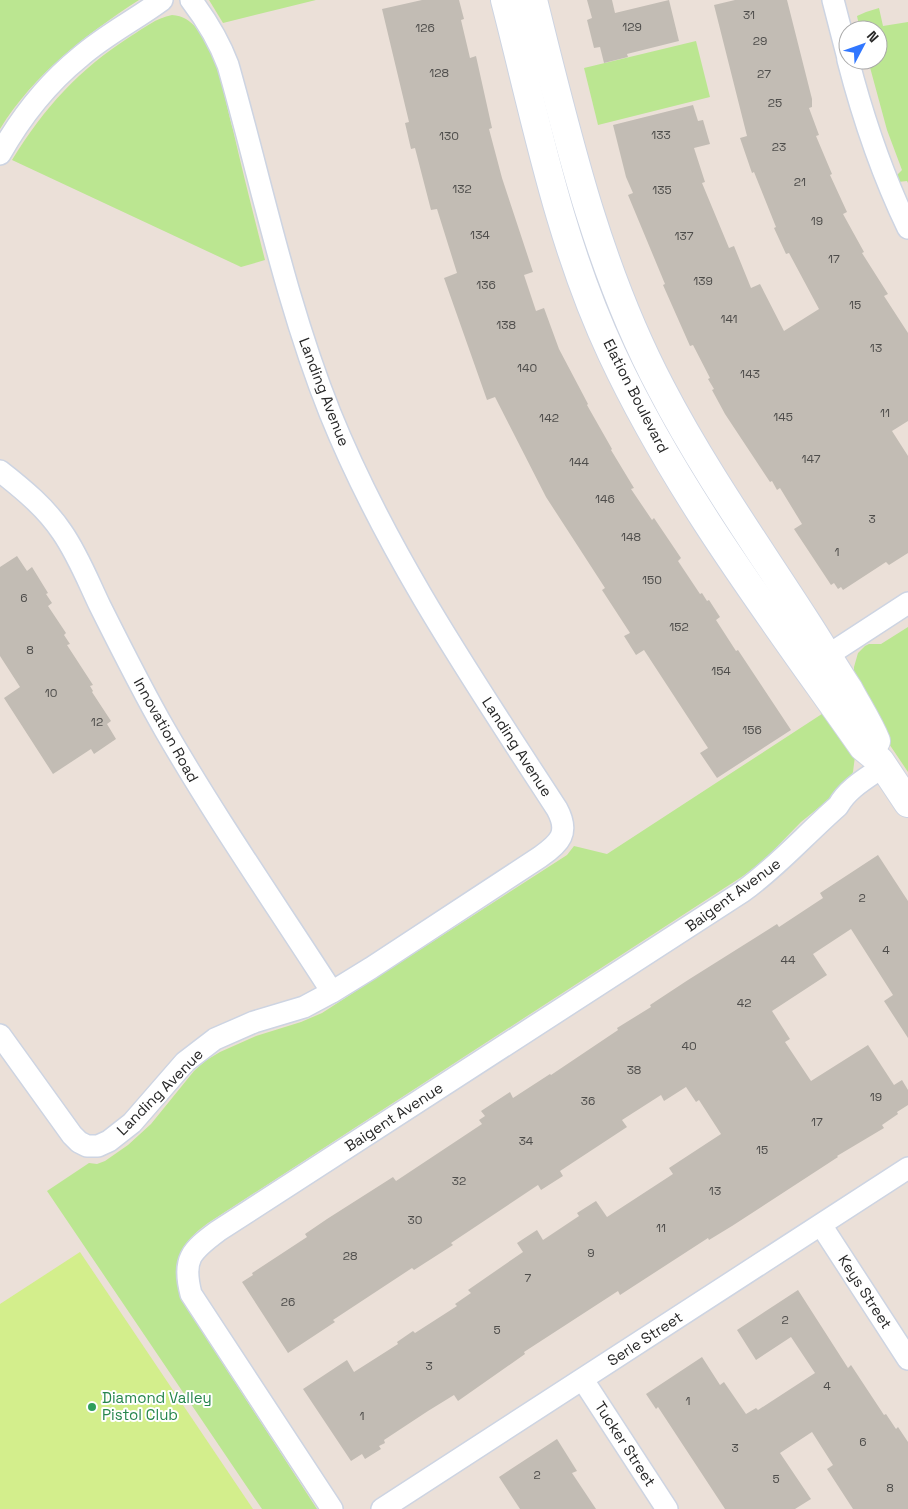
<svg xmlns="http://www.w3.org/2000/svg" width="908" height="1509" viewBox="0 0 908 1509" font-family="'Space Grotesk',sans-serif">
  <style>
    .green { fill: #bbe691 }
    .pitch { fill: #d3ee8c }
    .building { fill: #c2bcb4 }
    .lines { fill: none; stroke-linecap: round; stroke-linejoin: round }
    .street-casing { stroke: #cdd4e2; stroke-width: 24 }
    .secondary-casing { stroke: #cdd4e2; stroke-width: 30 }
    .street { stroke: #fff; stroke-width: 21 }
    .secondary { stroke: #fff; stroke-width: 28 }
    .leisure-dot { fill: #2e9e5b; stroke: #fff; stroke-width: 2 }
    .labels { text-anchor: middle; stroke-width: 4; stroke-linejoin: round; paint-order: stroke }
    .number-label { font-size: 12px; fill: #4e4d4b }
    .street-label { font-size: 15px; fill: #282828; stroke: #fff }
    .leisure-label { font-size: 15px; fill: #27864d; stroke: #fff; text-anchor: start }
  </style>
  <rect width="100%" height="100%" fill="#ebe0d8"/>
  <g class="green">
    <path d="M0 0H139C85 35 34 74 0 129Z"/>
    <path d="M209 0H316L223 23Z"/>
    <path d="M879 8 883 26 908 22V183L907 181 898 182 896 176 902 170 887 130 868 60H878V30H860L857 16 866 12Z"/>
    <path d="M172 15C183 16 190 20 197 29 219 57 224 97 233 130 243 173 254 217 265 260L241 267 12 160C45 107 78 70 131 36 144 28 156 18 172 15Z"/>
    <path d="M696 41 710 97 598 125 584 68Z"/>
    <path d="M908 627V772L873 720 854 677V667L858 653 865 646 869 644H881Z"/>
    <path d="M828 710 855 756 853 772 848 782 843 788 801 822 763 861 743 876 208 1223C175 1247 168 1269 186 1307L317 1509H262L47 1191 89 1163 97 1164 105 1161 128 1145 151 1124 194 1071 205 1061 220 1052 256 1036 301 1022 322 1013 567 855 574 846 607 854Z"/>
  </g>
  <path class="pitch" d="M80 1252 253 1509H0V1304Z"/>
  <g class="building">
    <path d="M422 0H459L464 19 461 20 470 58 476 56 492 128 489 129 502 178 533 272 524 275 536 311 544 308 559 349 588 404 587 405 612 449 611 450 634 488 631 489 652 520 654 518 681 558 678 561 700 594 702 593 707 601 709 600 720 617 716 620 736 651 738 650 791 730 717 778 700 753 708 748 644 650 636 655 624 636 630 633 602 590 605 588 546 497 495 397 487 400 481 383 444 278 457 273 437 209 431 210 415 148 411 149 405 123 409 122 382 9Z"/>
    <path d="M587 0H612L615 13 669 0 679 41 627 54 628 57 604 63 600 47 594 48 587 20 592 18Z"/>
    <path d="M735 0H787L812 99V107L809 108 819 135 816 136 832 174 830 175 847 212 843 214 864 252 862 253 888 294 884 296 908 333V421L892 431 908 456V553L889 565 886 562 843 590 841 587 838 589 834 583 831 585 794 529 802 524 780 488 777 490 772 481 770 482 725 414 712 390 714 389 708 379 710 378 693 345 690 346 663 285 665 284 628 195 633 193 626 177 613 125 693 105 698 121 703 120 710 144 694 148 705 182 702 183 729 248 734 246 751 288 760 284 784 331 819 309 789 253 786 254 774 228 776 227 754 172 752 173 740 138 747 136 714 5Z"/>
    <path d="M17 556 27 571 32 567 48 593 46 594 52 603 48 606 66 633 64 635 70 644 67 645 93 685 90 686 93 691 92 692 111 721 107 724 116 739 94 754 91 749 53 774 4 698 20 687 0 656V567Z"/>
    <path d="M878 855 908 901V1038L884 1001 893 995 851 929 813 954 827 975 772 1011 790 1039 785 1042 811 1081 868 1045 894 1085 902 1080 908 1090V1105L897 1112 898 1114 882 1125 884 1128 837 1156 838 1157 732 1226 709 1240 708 1238 620 1295 618 1291 524 1352 525 1354 458 1401 454 1395 428 1411 384 1440 385 1443 379 1446 381 1449 365 1459 362 1454 351 1461 303 1389 347 1360 354 1372 398 1344 397 1342 413 1331 415 1333 457 1306 455 1304 471 1293 468 1290 523 1252 517 1243 537 1230 543 1240 579 1216 577 1213 596 1201 607 1217 673 1174 669 1168 721 1134 699 1100 696 1102 686 1087 664 1101 661 1095 622 1120 627 1127 560 1171 563 1176 541 1190 538 1185 451 1243 453 1245 414 1270 412 1268 333 1320 335 1322 288 1353 242 1282 253 1275 252 1273 307 1237 305 1234 327 1219 393 1177 396 1181 482 1124 479 1120 485 1116 481 1111 510 1092 513 1098 550 1074 551 1075 618 1030 617 1028 651 1007 650 1005 688 980 777 924 779 927 823 898 820 893Z"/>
    <path d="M798 1290 848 1368 851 1365 884 1415 886 1414 896 1429 898 1427 908 1442V1509H853L827 1469 833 1465 812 1432 780 1453 811 1499 795 1509H725L658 1407 656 1409 646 1394 702 1357 720 1385 724 1382 746 1414 756 1408 758 1410 815 1373 791 1337 756 1360 737 1330Z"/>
    <path d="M557 1439 577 1471 572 1473 596 1509H520L499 1477Z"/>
  </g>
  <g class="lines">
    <g class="street-casing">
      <g id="street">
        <path d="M833 0 848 58"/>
        <path d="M848 60C863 118 882 174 908 228"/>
        <path d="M0 154C21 117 48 83 80 57 105 35 135 20 162 0"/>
        <path d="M0 471C23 489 46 508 62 532 78 555 88 581 100 606 121 648 142 690 165 730 217 820 276 905 332 992"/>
        <path d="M816 663 908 603"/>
        <path d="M0 1035 72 1135 79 1142 87 1146H98L109 1141 132 1123 185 1062 215 1039 254 1022 304 1007 332 992 371 968 540 857C560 843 570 833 557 809 474 681 387 554 330 413 285 300 261 181 228 65 219 41 207 21 191 0"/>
        <path d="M821 1225 908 1359"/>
        <path d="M583 1380 667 1509"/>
        <path d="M332 1509 191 1294C182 1259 191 1251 218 1231L742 892C777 867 805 835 838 806 848 788 867 778 884 766"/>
        <path d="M382 1509 908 1168"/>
      </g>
    </g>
    <g class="secondary-casing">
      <g id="secondary">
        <path d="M505 0C536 120 559 241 612 354 678 495 774 620 863 747L880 761 908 803"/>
        <path d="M533 0C566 132 597 267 661 388 703 469 756 544 805 620 820 643 834 667 849 690 858 707 869 724 876 741"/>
      </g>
    </g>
    <use href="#street" class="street"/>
    <use href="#secondary" class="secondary"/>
  </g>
  <circle class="leisure-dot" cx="92" cy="1407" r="5"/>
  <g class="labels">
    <g class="number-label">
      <text x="749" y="19">31</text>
      <text x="632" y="31">129</text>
      <text x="425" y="32">126</text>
      <text x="760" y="45">29</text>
      <text x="439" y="77">128</text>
      <text x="764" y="78">27</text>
      <text x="775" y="107">25</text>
      <text x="661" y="139">133</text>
      <text x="449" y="140">130</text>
      <text x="779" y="151">23</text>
      <text x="800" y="186">21</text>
      <text x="462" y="193">132</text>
      <text x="662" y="194">135</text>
      <text x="817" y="225">19</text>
      <text x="480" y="239">134</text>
      <text x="684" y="240">137</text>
      <text x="834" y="263">17</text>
      <text x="703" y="285">139</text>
      <text x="486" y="289">136</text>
      <text x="855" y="309">15</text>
      <text x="729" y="323">141</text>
      <text x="506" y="329">138</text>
      <text x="876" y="352">13</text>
      <text x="527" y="372">140</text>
      <text x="750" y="378">143</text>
      <text x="885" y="417">11</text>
      <text x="783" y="421">145</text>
      <text x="549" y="422">142</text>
      <text x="811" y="463">147</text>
      <text x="579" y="466">144</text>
      <text x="605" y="503">146</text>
      <text x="872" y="523">3</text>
      <text x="631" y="541">148</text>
      <text x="837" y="556">1</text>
      <text x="652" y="584">150</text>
      <text x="24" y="602">6</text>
      <text x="679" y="631">152</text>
      <text x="30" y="654">8</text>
      <text x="721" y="675">154</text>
      <text x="51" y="697">10</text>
      <text x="97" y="726">12</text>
      <text x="752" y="734">156</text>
      <text x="862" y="902">2</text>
      <text x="886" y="954">4</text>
      <text x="788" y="964">44</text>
      <text x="744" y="1007">42</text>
      <text x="689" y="1050">40</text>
      <text x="634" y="1074">38</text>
      <text x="876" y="1101">19</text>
      <text x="588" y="1105">36</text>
      <text x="817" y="1126">17</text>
      <text x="526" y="1145">34</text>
      <text x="762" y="1154">15</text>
      <text x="459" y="1185">32</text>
      <text x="715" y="1195">13</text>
      <text x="415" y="1224">30</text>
      <text x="661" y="1232">11</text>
      <text x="591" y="1257">9</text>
      <text x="350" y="1260">28</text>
      <text x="528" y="1282">7</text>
      <text x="288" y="1306">26</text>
      <text x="785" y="1324">2</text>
      <text x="497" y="1334">5</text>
      <text x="429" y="1370">3</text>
      <text x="827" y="1390">4</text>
      <text x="688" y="1405">1</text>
      <text x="362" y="1420">1</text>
      <text x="863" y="1446">6</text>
      <text x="735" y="1452">3</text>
      <text x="537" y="1479">2</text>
      <text x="776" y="1483">5</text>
      <text x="890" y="1492">8</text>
    </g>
    <g class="street-label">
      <text transform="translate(324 392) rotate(69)" y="5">Landing Avenue</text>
      <text transform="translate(636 396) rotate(63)" y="5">Elation Boulevard</text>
      <text transform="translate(166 730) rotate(61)" y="5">Innovation Road</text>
      <text transform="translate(517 747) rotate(57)" y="5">Landing Avenue</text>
      <text transform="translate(733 895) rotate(-36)" y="5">Baigent Avenue</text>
      <text transform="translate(160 1092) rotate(-45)" y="5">Landing Avenue</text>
      <text transform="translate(394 1117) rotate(-33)" y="5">Baigent Avenue</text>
      <text transform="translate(865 1292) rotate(57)" y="5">Keys Street</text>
      <text transform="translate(645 1339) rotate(-33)" y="5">Serle Street</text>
      <text transform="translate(625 1444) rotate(57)" y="5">Tucker Street</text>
    </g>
    <g class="leisure-label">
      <text x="102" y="1403">Diamond Valley<tspan x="102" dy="17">Pistol Club</tspan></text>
    </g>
  </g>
  <g transform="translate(863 45) rotate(49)"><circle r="24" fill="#ffffff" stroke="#a9a9a9"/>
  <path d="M0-4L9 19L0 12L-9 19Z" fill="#3177ff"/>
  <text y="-8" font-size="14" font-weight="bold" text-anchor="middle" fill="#282828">N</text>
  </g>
</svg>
